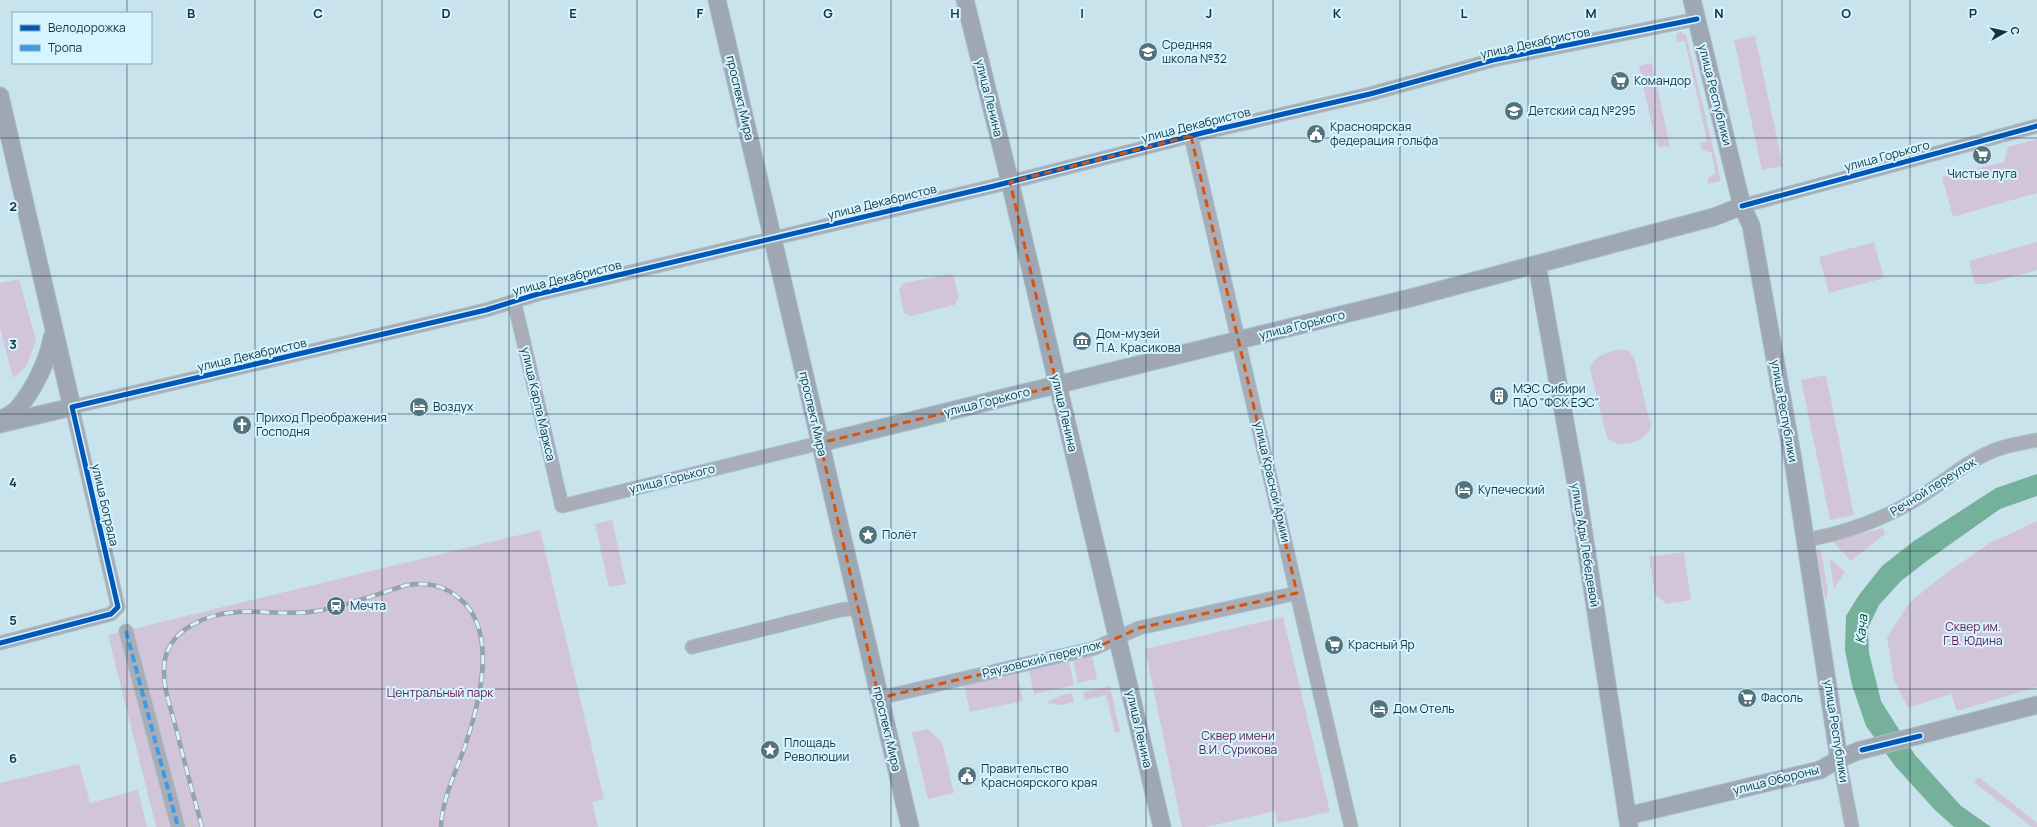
<svg xmlns="http://www.w3.org/2000/svg" width="2037" height="827" viewBox="0 0 2037 827" font-family="Manrope,sans-serif">
  <style>
    .green { fill: #d3c5d9 }
    .water { fill: #74b09a }
    .lines { fill: none; stroke-linecap: round; stroke-linejoin: round }
    .minor-casing { stroke: #a7bfc7; stroke-width: 15 }
    .major-casing { stroke: #a7bfc7; stroke-width: 19 }
    .minor { stroke: #a9adb7; stroke-width: 13 }
    .major { stroke: #9fa7b2; stroke-width: 17 }
    .rail-casing { stroke: #97a2aa; stroke-width: 4.5 }
    .rail { stroke: #d5f4ff; stroke-width: 3; stroke-dasharray: 9; stroke-linecap: butt }
    .quiet { stroke: #3a9de3; stroke-width: 4; stroke-dasharray: 8 4; stroke-linecap: butt }
    .cycleway-casing { stroke: #d5f4ff; stroke-width: 8 }
    .cycleway { stroke: #0057b8; stroke-width: 5 }
    .marked { fill: none; stroke: #d35511; stroke-width: 3; stroke-dasharray: 8 5; stroke-linejoin: round }
    .grid { fill: none; stroke: #123540; stroke-width: 1; stroke-opacity: 0.55 }
    .labels { text-anchor: middle; stroke-width: 4; stroke-linejoin: round; paint-order: stroke }
    .street-label { font-size: 12px; fill: #123540; stroke: #d5f4ff }
    .poi-label { font-size: 12px; fill: #123540; stroke: #d5f4ff; text-anchor: start }
    .park-label { font-size: 12px; fill: #681e52; stroke: #d5f4ff }
    .water-label { font-size: 13px; font-style: italic; fill: #04442c; stroke: #d5f4ff }
    .grid-label { font-size: 13px; text-anchor: middle; font-weight: bold; fill: #123540; stroke: #d5f4ff; stroke-width: 4; stroke-linejoin: round; paint-order: stroke }
  </style>
  <rect width="100%" height="100%" fill="#c9e3ec"/>
  <g class="green">
    <path d="M1681 32 1686 35 1721 181 1708 184 1707 179 1715 173 1712 153 1702 150 1700 143 1707 141 1685 41H1677L1676 36 1677 33Z"/>
    <path d="M1755 36 1783 166 1762 170 1734 40Z"/>
    <path d="M1652 63 1670 146 1659 147 1655 139 1639 66Z"/>
    <path d="M2037 139V193L1953 217 1942 177 2004 162 2008 147Z"/>
    <path d="M1874 242 1884 278 1829 293 1819 257Z"/>
    <path d="M2037 242V270L1987 284H1975L1969 261Z"/>
    <path d="M951 274 954 277 959 298 954 305 911 316 904 313 899 289 904 283Z"/>
    <path d="M19 279 36 341 26 367 13 378 0 328V283Z"/>
    <path d="M1622 349 1629 351 1634 357 1651 427C1645 443 1620 450 1607 438L1590 369C1596 353 1607 353 1622 349Z"/>
    <path d="M1826 375 1854 515 1830 520 1801 380Z"/>
    <path d="M612 520 626 584 609 587 595 524Z"/>
    <path d="M2037 521V687L1957 711 1951 694 1908 708 1894 680 1887 637 1910 602 1945 574 1990 543Z"/>
    <path d="M1883 528 1885 534 1851 561 1832 541Z"/>
    <path d="M540 530 604 799 592 802 598 827H156L108 635Z"/>
    <path d="M1821 550 1828 591 1826 600 1825 599 1816 551Z"/>
    <path d="M1684 552 1691 600 1667 604 1655 595 1649 557Z"/>
    <path d="M1829 558 1845 572 1834 588Z"/>
    <path d="M1283 617 1330 812 1278 823 1275 811 1206 827H1182L1145 649Z"/>
    <path d="M1092 655 1097 679 1078 683 1073 659Z"/>
    <path d="M1069 662 1074 685 1034 694 1029 671Z"/>
    <path d="M1017 673 1023 701 970 712 964 685Z"/>
    <path d="M1110 686 1120 732 1115 733 1106 695 1085 700 1083 692Z"/>
    <path d="M1072 693 1074 702 1061 705 1046 703 1061 695Z"/>
    <path d="M928 729 942 742 954 793 928 799 912 732Z"/>
    <path d="M79 764 90 803 138 790 147 827H0V783Z"/>
    <path d="M1979 777 2037 823V827H2032L1974 782Z"/>
  </g>
  <path class="water" d="M2037 474V496L2000 509 1928 560 1901 581 1879 605 1868 628 1869 653 1881 701 1915 755 1961 806 1991 827H1954L1935 810 1895 766 1866 726 1852 685 1845 650 1846 616 1859 595 1882 566 1914 541 1996 488Z"/>
  <g class="lines">
    <g class="minor-casing">
      <g id="minor">
        <path d="M1191 136 1351 827"/>
        <path d="M1742 206 2037 126"/>
        <path d="M514 301 562 506 820 443"/>
        <path d="M1806 540C1845 533 1886 518 1920 497 1945 481 1967 461 1995 450 2008 445 2023 443 2037 440"/>
        <path d="M126 631 178 827"/>
        <path d="M0 643 111 614 118 607 72 407 486 310 538 294 994 186 1206 132 1370 94 1493 60 1697 19"/>
        <path d="M692 647 840 610 858 608"/>
        <path d="M879 698 1095 648 1139 628 1297 593"/>
        <path d="M1839 759 1852 827"/>
      </g>
    </g>
    <g class="major-casing">
      <g id="major">
        <path d="M717 0 910 827"/>
        <path d="M965 0 1010 182 1162 827"/>
        <path d="M1692 0 1742 206 1751 225 1793 460 1839 759"/>
        <path d="M0 96 72 407 0 424"/>
        <path d="M1537 265 1576 483 1629 827"/>
        <path d="M0 420C6 417 14 413 18 408 33 391 49 359 52 337"/>
        <path d="M820 443 1414 297 1714 217 1742 206"/>
        <path d="M1627 816 1820 770 1839 759 1858 751 2037 705"/>
      </g>
    </g>
    <use href="#minor" class="minor"/>
    <use href="#major" class="major"/>
    <g class="rail-casing">
      <path id="rail" d="M202 827C193 794 184 761 176 728 171 709 163 688 164 668 165 630 206 614 238 612 265 610 289 616 317 611 347 606 377 594 407 585 428 582 444 585 460 599 498 631 480 700 467 740 458 768 442 797 441 827"/>
    </g>
    <use href="#rail" class="rail"/>
    <path class="quiet" d="M126 631 178 827"/>
    <g class="cycleway-casing">
      <g id="cycleway">
        <path d="M1742 206 2037 126"/>
        <path d="M0 643 111 614 118 607 72 407 486 310 538 294 994 186 1206 132 1370 94 1493 60 1697 19"/>
        <path d="M1862 750 1920 736"/>
      </g>
    </g>
    <use href="#cycleway" class="cycleway"/>
  </g>
  <path class="marked" d="M1191 136 1297 593 1139 628 1095 648 879 698 820 443 1057 386 1010 182Z"/>
  <path class="grid" d="M127 0V13M255 0V827M382 0V827M509 0V827M637 0V827M764 0V827M891 0V827M1018 0V827M1146 0V827M1273 0V827M1400 0V827M1528 0V827M1655 0V827M1782 0V827M1910 0V827M127 63V827M0 138H2037M0 276H2037M0 414H2037M0 551H2037M0 689H2037"/>
  <defs>
    <g id="school-disc" transform="scale(1)"><circle r="9.5" fill="#52727c" stroke="#d5f4ff"/><path d="M0-5L7-2L0 1L-7-2ZM-4 1L0 2.5L4 1V4Q0 6-4 4Z" fill="#fff"/></g>
    <g id="supermarket-disc" transform="scale(1)"><circle r="9.5" fill="#52727c" stroke="#d5f4ff"/><path d="M-6-5.5h2.5l.6 2H6L4.5 2H-2.5L-4.4-4H-6ZM-1.5 3.2a1.3 1.3 0 1 0 .1 0ZM3 3.2a1.3 1.3 0 1 0 .1 0Z" fill="#fff"/></g>
    <g id="civic-disc" transform="scale(1)"><circle r="9.5" fill="#52727c" stroke="#d5f4ff"/><path d="M-.6-6.5H3V-4.5H.6V-3L4-1V1h2V6H-6V1h2V-1L-.6-3ZM-1.2 2.5V6h2.4V2.5Z" fill="#fff"/></g>
    <g id="museum-disc" transform="scale(1)"><circle r="9.5" fill="#52727c" stroke="#d5f4ff"/><path d="M0-6L6-3V-2H-6V-3ZM-5-1h2V3h-2ZM-1-1h2V3h-2ZM3-1h2V3H3ZM-6 4H6V6H-6Z" fill="#fff"/></g>
    <g id="building-disc" transform="scale(1)"><circle r="9.5" fill="#52727c" stroke="#d5f4ff"/><path d="M-4-6H4V6H1V3H-1V6H-4ZM-2.5-4.3h1.7v1.8h-1.7ZM.8-4.3h1.7v1.8H.8ZM-2.5-1h1.7V.8h-1.7ZM.8-1h1.7V.8H.8Z" fill="#fff"/></g>
    <g id="hotel-disc" transform="scale(1)"><circle r="9.5" fill="#52727c" stroke="#d5f4ff"/><path d="M-6-4.5h1.5V1H6V5H4.5V3h-9V5H-6ZM-4 0a1.8 1.8 0 1 1 3.6 0ZM.5 0V-2.5h3Q6-2.5 6 0Z" fill="#fff"/></g>
    <g id="church-disc" transform="scale(1)"><circle r="9.5" fill="#52727c" stroke="#d5f4ff"/><path d="M-1.2-6h2.4v3.5h3.3v2.4h-3.3V6h-2.4V-.1h-3.3v-2.4h3.3Z" fill="#fff"/></g>
    <g id="sight-disc" transform="scale(1)"><circle r="9.5" fill="#52727c" stroke="#d5f4ff"/><path d="M0-6L1.8-2.2L6-1.7L2.9 1.2L3.7 5.4L0 3.3L-3.7 5.4L-2.9 1.2L-6-1.7L-1.8-2.2Z" fill="#fff"/></g>
    <g id="station-disc" transform="scale(1)"><circle r="9.5" fill="#52727c" stroke="#d5f4ff"/><path d="M-3-6H3Q5-6 5-4V2Q5 4 3 4L4.5 6H3L1.5 4h-3L-3 6H-4.5L-3 4Q-5 4-5 2V-4Q-5-6-3-6ZM-3.5-4v3h7v-3ZM-3.5 1v1.5H-2V1ZM2 1v1.5H3.5V1Z" fill="#fff"/></g>
  </defs>
  <g fill-rule="evenodd">
    <use href="#school-disc" x="1148" y="52"/>
    <use href="#supermarket-disc" x="1620" y="81"/>
    <use href="#school-disc" x="1514" y="111"/>
    <use href="#civic-disc" x="1316" y="134"/>
    <use href="#supermarket-disc" x="1982" y="155"/>
    <use href="#museum-disc" x="1082" y="341"/>
    <use href="#building-disc" x="1499" y="396"/>
    <use href="#hotel-disc" x="419" y="407"/>
    <use href="#church-disc" x="242" y="425"/>
    <use href="#hotel-disc" x="1464" y="490"/>
    <use href="#sight-disc" x="868" y="535"/>
    <use href="#station-disc" x="336" y="606"/>
    <use href="#supermarket-disc" x="1334" y="645"/>
    <use href="#supermarket-disc" x="1747" y="698"/>
    <use href="#hotel-disc" x="1379" y="709"/>
    <use href="#sight-disc" x="770" y="750"/>
    <use href="#civic-disc" x="967" y="776"/>
  </g>
  <g class="labels">
    <g class="street-label">
      <text transform="translate(1535 43) rotate(-12)" y="4">улица Декабристов</text>
      <text transform="translate(1715 95) rotate(76)" y="4">улица Республики</text>
      <text transform="translate(740 98) rotate(77)" y="4">проспект Мира</text>
      <text transform="translate(989 98) rotate(76)" y="4">улица Ленина</text>
      <text transform="translate(1196 125) rotate(-14)" y="4">улица Декабристов</text>
      <text transform="translate(1887 156) rotate(-15)" y="4">улица Горького</text>
      <text transform="translate(882 202) rotate(-14)" y="4">улица Декабристов</text>
      <text transform="translate(567 278) rotate(-14)" y="4">улица Декабристов</text>
      <text transform="translate(1302 325) rotate(-14)" y="4">улица Горького</text>
      <text transform="translate(252 355) rotate(-13)" y="4">улица Декабристов</text>
      <text transform="translate(987 402) rotate(-14)" y="4">улица Горького</text>
      <text transform="translate(538 404) rotate(77)" y="4">улица Карла Маркса</text>
      <text transform="translate(1784 411) rotate(80)" y="4">улица Республики</text>
      <text transform="translate(1064 413) rotate(77)" y="4">улица Ленина</text>
      <text transform="translate(813 414) rotate(77)" y="4">проспект Мира</text>
      <text transform="translate(672 479) rotate(-14)" y="4">улица Горького</text>
      <text transform="translate(1272 482) rotate(77)" y="4">улица Красной Армии</text>
      <text transform="translate(1933 487) rotate(-32)" y="4">Речной переулок</text>
      <text transform="translate(105 505) rotate(77)" y="4">улица Бограда</text>
      <text transform="translate(1585 545) rotate(81)" y="4">улица Ады Лебедевой</text>
      <text transform="translate(1042 659) rotate(-14)" y="4">Ряузовский переулок</text>
      <text transform="translate(887 729) rotate(77)" y="4">проспект Мира</text>
      <text transform="translate(1139 729) rotate(77)" y="4">улица Ленина</text>
      <text transform="translate(1836 731) rotate(81)" y="4">улица Республики</text>
      <text transform="translate(1776 780) rotate(-14)" y="4">улица Обороны</text>
    </g>
    <g class="poi-label">
      <text x="1162" y="49">Средняя<tspan x="1162" dy="14">школа №32</tspan></text>
      <text x="1634" y="85">Командор</text>
      <text x="1528" y="115">Детский сад №295</text>
      <text x="1330" y="131">Красноярская<tspan x="1330" dy="14">федерация гольфа</tspan></text>
      <text x="1982" y="178" text-anchor="middle">Чистые луга</text>
      <text x="1096" y="338">Дом-музей<tspan x="1096" dy="14">П.А. Красикова</tspan></text>
      <text x="1513" y="393">МЭС Сибири<tspan x="1513" dy="14">ПАО "ФСК ЕЭС"</tspan></text>
      <text x="433" y="411">Воздух</text>
      <text x="256" y="422">Приход Преображения<tspan x="256" dy="14">Господня</tspan></text>
      <text x="1478" y="494">Купеческий</text>
      <text x="882" y="539">Полёт</text>
      <text x="350" y="610">Мечта</text>
      <text x="1348" y="649">Красный Яр</text>
      <text x="1761" y="702">Фасоль</text>
      <text x="1393" y="713">Дом Отель</text>
      <text x="784" y="747">Площадь<tspan x="784" dy="14">Революции</tspan></text>
      <text x="981" y="773">Правительство<tspan x="981" dy="14">Красноярского края</tspan></text>
    </g>
    <g class="park-label">
      <text x="1973" y="631">Сквер им.<tspan x="1973" dy="14">Г.В. Юдина</tspan></text>
      <text x="440" y="697">Центральный парк</text>
      <text x="1238" y="740">Сквер имени<tspan x="1238" dy="14">В.И. Сурикова</tspan></text>
    </g>
    <g class="water-label">
      <text transform="translate(1861 629) rotate(-84)" y="5">Кача</text>
    </g>
  </g>
  <g class="grid-label">
    <text x="191" y="18">B</text>
    <text x="318" y="18">C</text>
    <text x="446" y="18">D</text>
    <text x="573" y="18">E</text>
    <text x="700" y="18">F</text>
    <text x="828" y="18">G</text>
    <text x="955" y="18">H</text>
    <text x="1082" y="18">I</text>
    <text x="1209" y="18">J</text>
    <text x="1337" y="18">K</text>
    <text x="1464" y="18">L</text>
    <text x="1591" y="18">M</text>
    <text x="1719" y="18">N</text>
    <text x="1846" y="18">O</text>
    <text x="1973" y="18">P</text>
    <text x="13" y="211">2</text>
    <text x="13" y="349">3</text>
    <text x="13" y="487">4</text>
    <text x="13" y="625">5</text>
    <text x="13" y="763">6</text>
  </g>
  <rect x="12" y="12" width="140" height="52" fill="#d5f4ff" stroke="#87a8b3"/>
  <rect x="20" y="25" width="20" height="6" fill="#0057b8" stroke="#87a8b3"/>
  <text x="48" y="32" font-size="12" fill="#123540">Велодорожка</text>
  <rect x="20" y="45" width="20" height="6" fill="#3a9de3" stroke="#87a8b3"/>
  <text x="48" y="52" font-size="12" fill="#123540">Тропа</text>
  <g transform="translate(2005 32) rotate(82)" stroke="#d5f4ff" stroke-width="3" paint-order="stroke">
  <path d="M0-3L7 15L0 10L-7 15Z" fill="#123540"/>
  <text y="-6" font-size="11" font-weight="bold" text-anchor="middle" fill="#123540">С</text>
  </g>
</svg>
